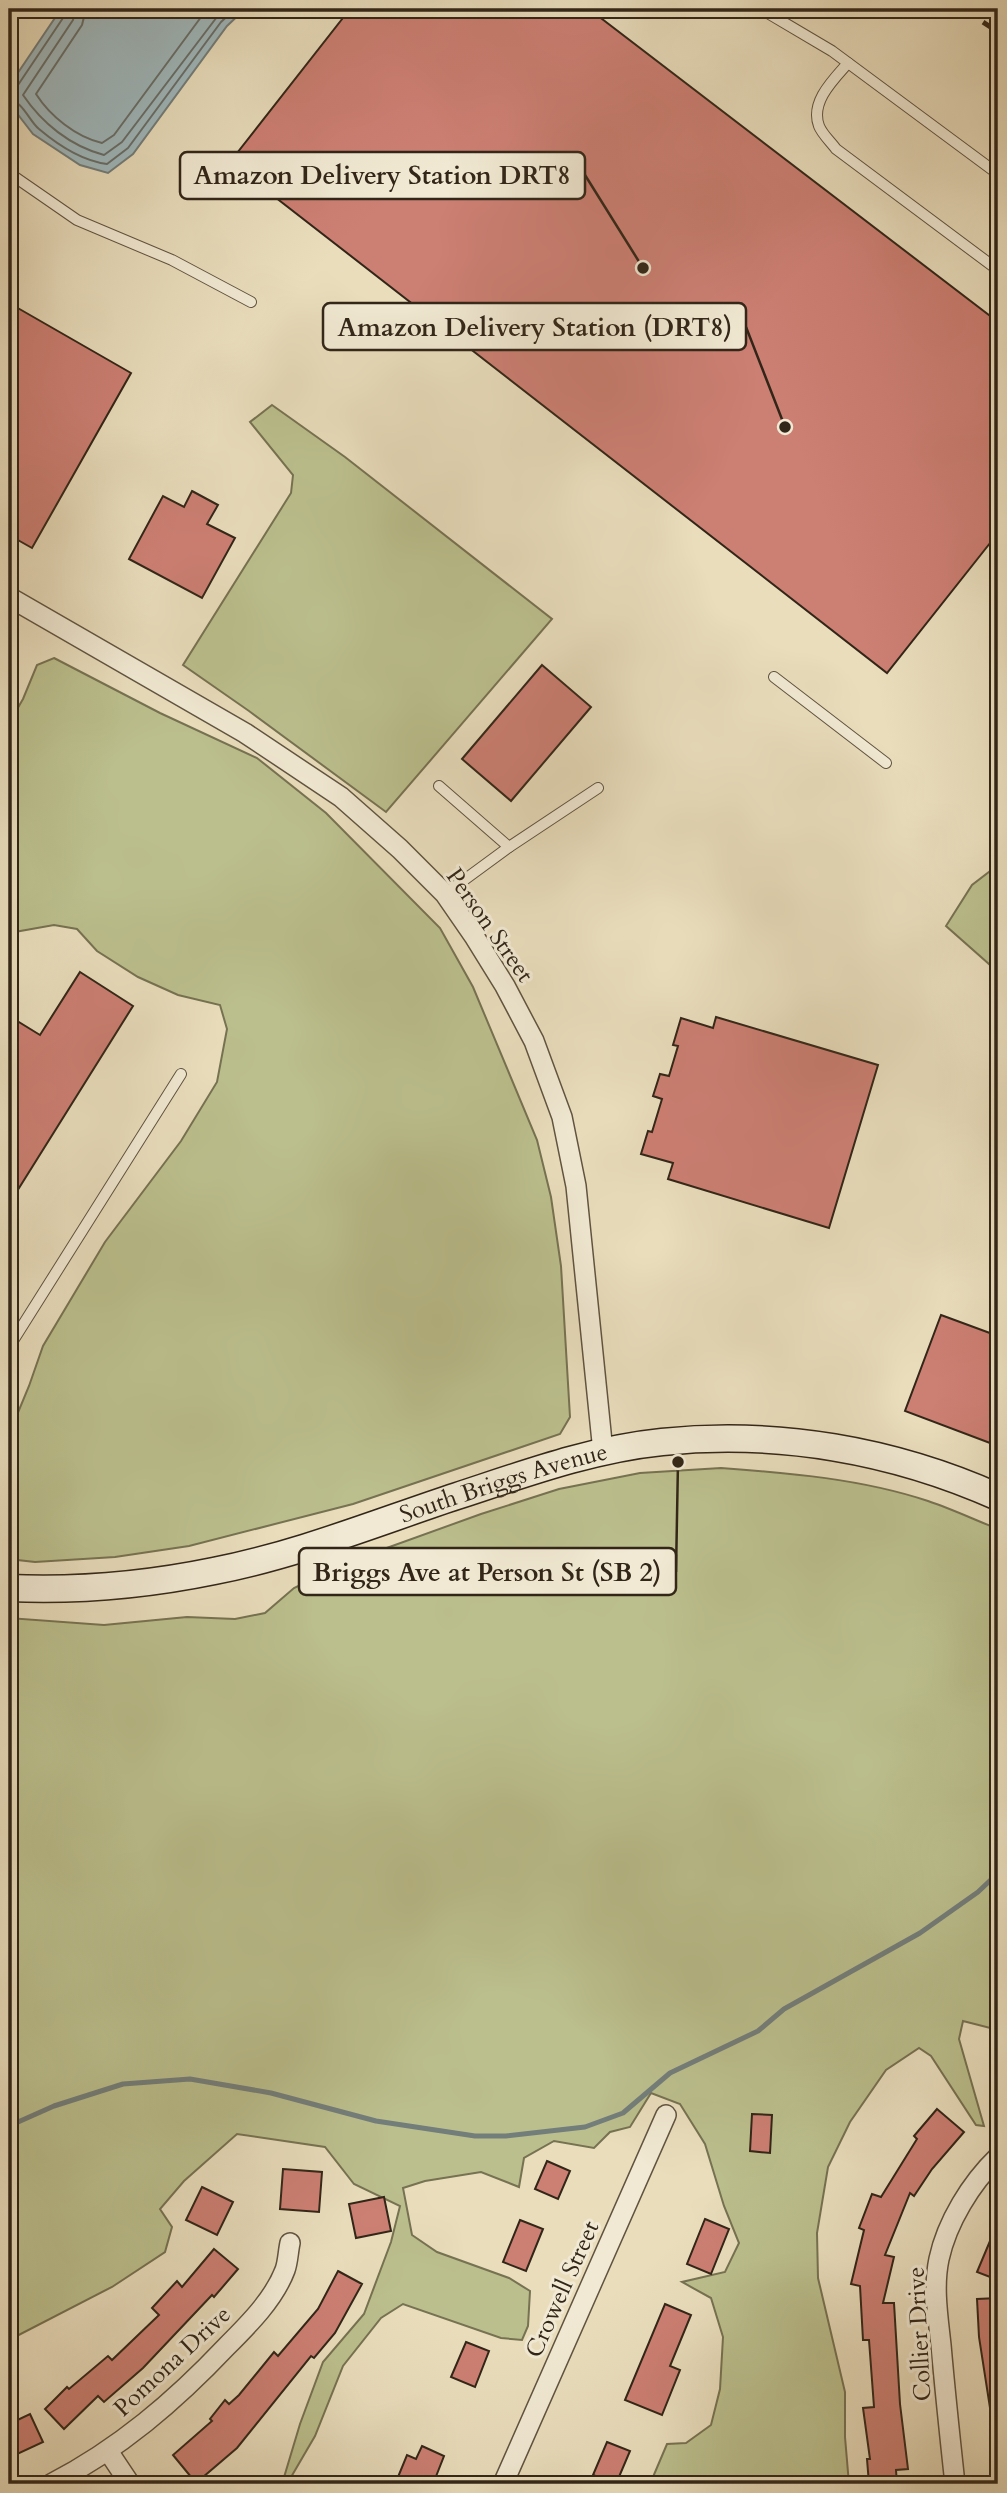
<svg xmlns="http://www.w3.org/2000/svg" width="1007" height="2493" viewBox="0 0 1007 2493" font-family="Cardo,serif">
  <style>
    .green { fill: #bbbf8d; stroke: #767252; stroke-width: 2 }
    .water { fill: #9fb8bd; stroke: #737e7b; stroke-width: 2 }
    .lines { fill: none; stroke-linecap: round; stroke-linejoin: round }
    .shore { stroke: #686f6a; stroke-width: 2 }
    .stream { stroke: #737e7b; stroke-width: 5 }
    .building { fill: #cc7f73; stroke: #322618; stroke-width: 2 }
    .lane-casing { stroke: #605441; stroke-width: 12 }
    .street-casing { stroke: #605441; stroke-width: 22 }
    .secondary-casing { stroke: #322618; stroke-width: 29 }
    .lane { stroke: #f1e9d3; stroke-width: 10 }
    .street { stroke: #f1e9d3; stroke-width: 19 }
    .secondary { stroke: #f1e9d3; stroke-width: 26 }
    .rail { stroke: #322618; stroke-width: 5; stroke-dasharray: 12 12; stroke-linecap: butt }
    .labels { text-anchor: middle; stroke-width: 6; stroke-linejoin: round; paint-order: stroke }
    .street-label { font-size: 24px; fill: #322618; stroke: #f1e9d3 }
    .leader { fill: none; stroke: #322618; stroke-width: 2.5 }
    .callout-dot { fill: #322618; stroke: #f1e9d3; stroke-width: 2.5 }
    .callout { fill: #f1e9d3; stroke: #322618; stroke-width: 2.5 }
    .callout-label { font-size: 26px; text-anchor: middle; font-weight: bold; fill: #322618 }
  </style>
  <rect width="100%" height="100%" fill="#e9ddbc"/>
  <filter id="stains"><feTurbulence type="fractalNoise" baseFrequency=".00286" numOctaves="4"/><feColorMatrix values="0 0 0 0 .2 0 0 0 0 .09 0 0 0 0 .02 0 0 0 .5 -.17"/></filter>
  <radialGradient id="worn" r=".72"><stop offset=".6" stop-color="#630" stop-opacity="0"/><stop offset="1" stop-color="#630" stop-opacity=".3"/></radialGradient>
  <g class="green">
    <path d="M272 405 345 457 552 619 386 812 249 711 183 665 291 493 293 475 250 422Z"/>
    <path d="M54 658 160 713 257 758 326 813 440 928 473 987 537 1140 551 1197 561 1266 570 1417 560 1434 353 1504 189 1546 115 1557 35 1562 9 1559V1426L17 1415 29 1386 43 1346 105 1242 181 1141 217 1082 227 1029 220 1005 178 995 138 977 97 951 77 929 54 925 9 933V723L23 699 37 665Z"/>
    <path d="M998 865V972L946 926 972 885Z"/>
    <path d="M721 1468C790 1473 862 1479 928 1501 952 1509 975 1520 998 1529V2030L963 2021 959 2039 984 2126 976 2125 931 2056 919 2048 886 2070 850 2122 828 2167 817 2233 818 2278 845 2392V2437L849 2484H650L667 2444 686 2443 711 2425 720 2389 723 2337 711 2298 682 2282 725 2272 739 2243 724 2206 705 2144 680 2104 651 2093 630 2127 610 2132 594 2148 554 2141 524 2158 519 2187 481 2172 425 2181 403 2188 412 2235 437 2252 509 2278 530 2291 528 2326 522 2340 501 2338 403 2304 381 2318 343 2366 315 2436 287 2484H282L300 2424 323 2362 364 2314 391 2242 400 2206 354 2184 325 2147 237 2134 184 2181 160 2209 172 2227 165 2252 112 2287 9 2340V1618L104 1625 187 1617 235 1619 265 1613 294 1588 345 1563 481 1514 559 1489 640 1473Z"/>
  </g>
  <path class="water" d="M61 9H245L227 26 133 154 108 173 80 165 33 134 9 103V86Z"/>
  <g class="lines">
    <g class="shore">
      <path d="M75 9 73 20 23 95C42 123 70 146 104 155L122 142 223 9"/>
      <path d="M86 9 82 25 36 94C50 116 76 137 102 143L114 135 207 9"/>
      <path d="M9 89 18 85 65 15 66 9"/>
      <path d="M9 100C23 101 29 121 39 129 58 145 83 161 107 164L128 148 221 22 235 9"/>
    </g>
    <path class="stream" d="M9 2126 54 2106 123 2084 190 2079 271 2093 376 2121 475 2136H506L585 2127 623 2113 670 2073 758 2031 784 2009 920 1933 978 1892 998 1873"/>
  </g>
  <g class="building">
    <path d="M350 9H589L998 322V533L887 673 230 162Z"/>
    <path d="M9 303 131 373 32 548 9 535Z"/>
    <path d="M192 491 218 505 207 524 235 538 202 598 129 559 163 496 184 507Z"/>
    <path d="M542 665 591 707 511 801 462 759Z"/>
    <path d="M80 972 133 1006 9 1204V1016L40 1035Z"/>
    <path d="M716 1017 878 1065 829 1228 668 1179 673 1163 641 1154 648 1131 652 1132 662 1099 653 1096 660 1074 669 1076 678 1046 673 1045 681 1018 713 1028Z"/>
    <path d="M941 1315 998 1336V1446L905 1411Z"/>
    <path d="M937 2109 964 2132 932 2169 914 2196 910 2193 885 2255 894 2257 883 2303H894L900 2404 908 2469 896 2470 897 2484H869L867 2459H870L863 2408 874 2407 869 2340H863L860 2286 851 2284 864 2230 859 2228 872 2194 881 2197 917 2139 914 2136Z"/>
    <path d="M752 2114 772 2115 770 2153 750 2151Z"/>
    <path d="M547 2161 570 2171 558 2199 535 2189Z"/>
    <path d="M283 2169 322 2172 319 2212 280 2209Z"/>
    <path d="M202 2187 233 2202 217 2235 186 2220Z"/>
    <path d="M384 2197 391 2231 356 2238 349 2204Z"/>
    <path d="M705 2219 729 2229 711 2274 687 2264Z"/>
    <path d="M520 2220 543 2229 526 2271 503 2262Z"/>
    <path d="M998 2222V2280L977 2272Z"/>
    <path d="M214 2249 238 2269 214 2297 212 2295 143 2368 104 2402 98 2396 64 2429 45 2409 67 2387 69 2389 108 2356 112 2360 159 2315 152 2308 177 2281 182 2287Z"/>
    <path d="M338 2271 362 2284 335 2333 314 2358 311 2356 237 2448 196 2483 173 2455 212 2421 210 2419 225 2400 229 2404 239 2395 274 2352 278 2356 318 2309Z"/>
    <path d="M998 2298V2407L990 2408 979 2337 977 2299Z"/>
    <path d="M665 2304 691 2315 670 2366 680 2370 662 2415 625 2400Z"/>
    <path d="M466 2342 489 2351 475 2387 451 2377Z"/>
    <path d="M30 2414 43 2442 13 2456 9 2447V2424Z"/>
    <path d="M607 2442 630 2451 616 2484 593 2475Z"/>
    <path d="M422 2446 444 2456 433 2484H416L398 2477 407 2455 416 2459Z"/>
  </g>
  <g class="lines">
    <g class="lane-casing">
      <g id="lane">
        <path d="M761 9 832 51 998 174"/>
        <path d="M848 63C833 80 810 102 819 126 822 134 831 142 836 149L998 270"/>
        <path d="M9 173 77 220 172 260 251 302"/>
        <path d="M774 677 886 763"/>
        <path d="M439 786 509 847"/>
        <path d="M445 894 509 847 598 788"/>
        <path d="M9 1347 181 1074"/>
      </g>
    </g>
    <g class="street-casing">
      <g id="street">
        <path d="M9 597 245 733 341 797 400 849 445 894 474 936 505 986 534 1041 562 1117 576 1186 603 1452"/>
        <path d="M108 2451 130 2484"/>
        <path d="M51 2484C119 2449 175 2401 227 2346 249 2324 274 2299 285 2270 288 2262 288 2252 290 2243"/>
        <path d="M503 2484 666 2115"/>
        <path d="M955 2484C950 2438 945 2391 941 2345 938 2317 933 2287 939 2259 947 2222 971 2183 998 2157"/>
      </g>
    </g>
    <g class="secondary-casing">
      <g id="secondary">
        <path id="s1" d="M9 1588C78 1591 146 1585 214 1571 297 1555 378 1522 457 1496 524 1474 592 1449 662 1442 777 1430 893 1450 998 1497"/>
      </g>
    </g>
    <use href="#lane" class="lane"/>
    <use href="#street" class="street"/>
    <use href="#secondary" class="secondary"/>
    <path class="rail" d="M963 9 998 32"/>
  </g>
  <g class="labels">
    <g class="street-label">
      <text transform="translate(490 925) rotate(55)" y="8">Person Street</text>
      <text dy="8" stroke="none"><textPath href="#s1" startOffset="509">South Briggs Avenue</textPath></text>
      <text transform="translate(562 2289) rotate(-66)" y="8">Crowell Street</text>
      <text transform="translate(919 2334) rotate(-93)" y="8">Collier Drive</text>
      <text transform="translate(172 2361) rotate(-43)" y="8">Pomona Drive</text>
    </g>
  </g>
  <path class="leader" d="M643 268L585 175M785 427L746 327M678 1462L676 1572"/>
  <g class="callout-dot">
    <circle cx="643" cy="268" r="7"/>
    <circle cx="785" cy="427" r="7"/>
    <circle cx="678" cy="1462" r="7"/>
  </g>
  <g class="callout">
    <rect x="180" y="152" width="405" height="47" rx="7"/>
    <rect x="323" y="303" width="423" height="47" rx="7"/>
    <rect x="299" y="1548" width="377" height="47" rx="7"/>
  </g>
  <g class="callout-label">
    <text x="382" y="184">Amazon Delivery Station DRT8</text>
    <text x="535" y="336">Amazon Delivery Station (DRT8)</text>
    <text x="487" y="1581">Briggs Ave at Person St (SB 2)</text>
  </g>
  <rect width="1007" height="2493" fill="none" stroke="#e9ddbc" stroke-width="35"/>
  <rect x="10" y="10" width="986" height="2472" fill="none" stroke="#322618" stroke-width="3.5"/>
  <rect x="18" y="18" width="972" height="2458" fill="none" stroke="#322618" stroke-width="2"/>
  <rect width="100%" height="100%" filter="url(#stains)"/>
  <rect width="100%" height="100%" fill="url(#worn)"/>
</svg>
